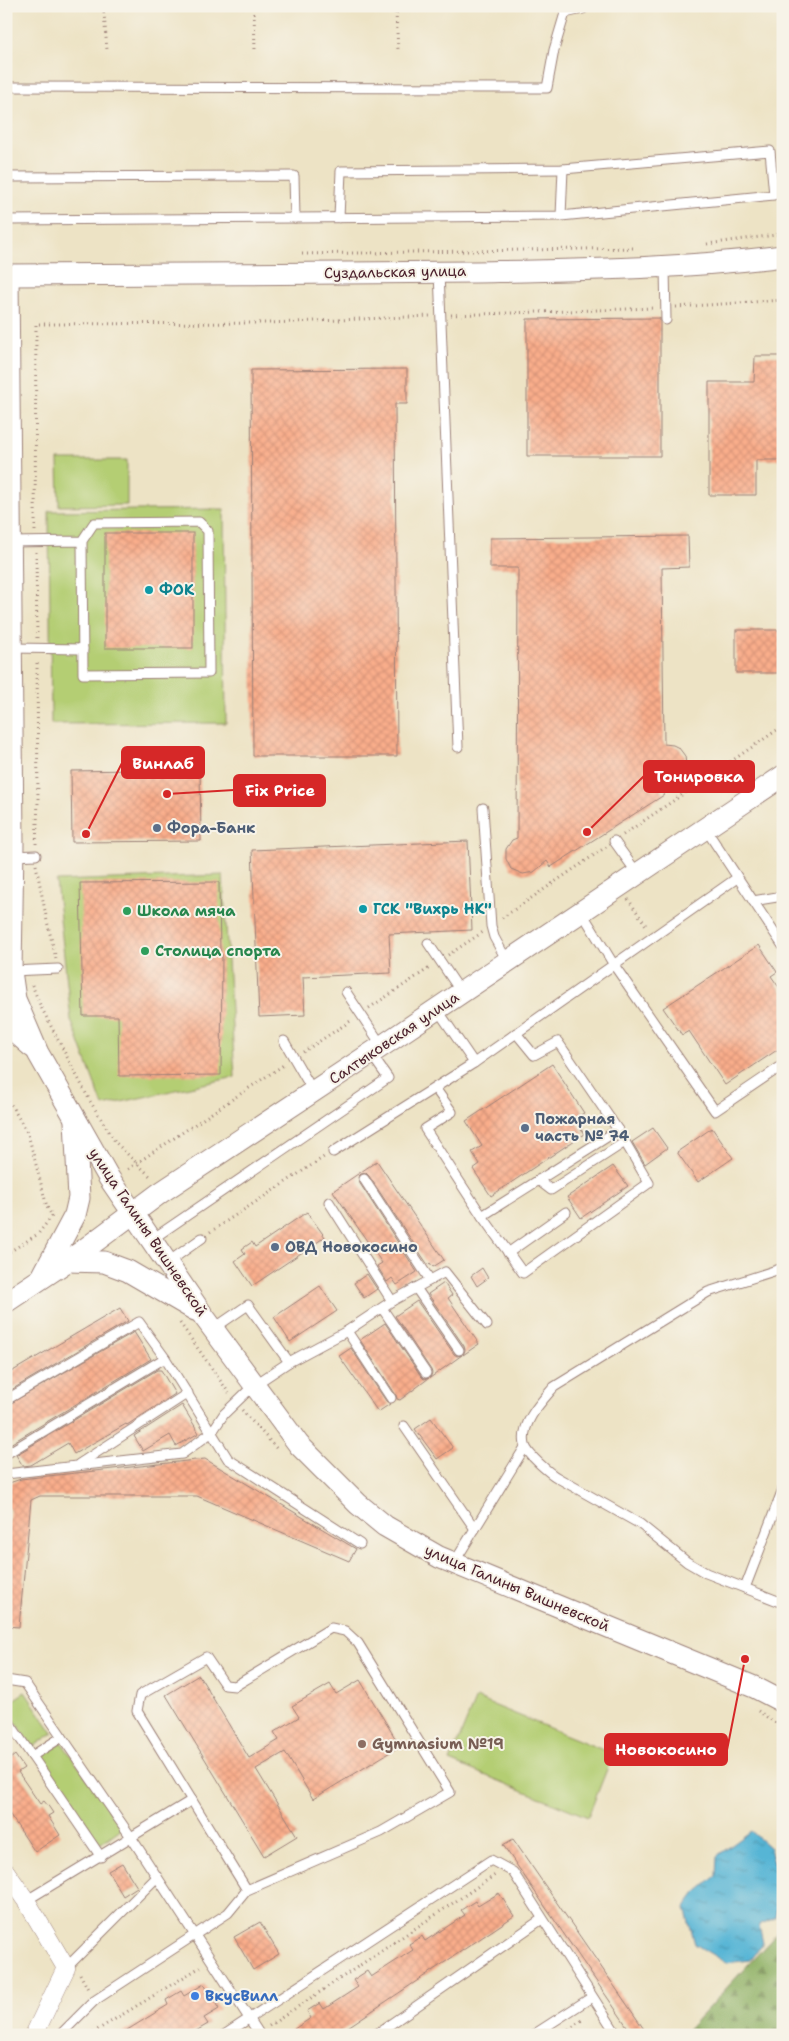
<svg xmlns="http://www.w3.org/2000/svg" width="789" height="2041" viewBox="0 0 789 2041" font-family="'Shantell Sans',sans-serif">
  <style>
    .green { fill: #b4ce73; stroke: #7f764f }
    .forest { fill: url(#forest-firs); stroke: #6c6848 }
    .water { fill: url(#water-ripples); stroke: #506a80 }
    .building { fill: url(#building-cross-hatch) }
    .lines { fill: none; stroke-linecap: round; stroke-linejoin: round }
    .service-casing { stroke: #9c8178; stroke-width: 11 }
    .minor-casing { stroke: #9c8178; stroke-width: 19 }
    .tertiary-casing { stroke: #9c8178; stroke-width: 23 }
    .path { stroke: #9c8178; stroke-width: 3; stroke-dasharray: 1 4; stroke-linecap: butt }
    .service { stroke: #fff; stroke-width: 9 }
    .minor { stroke: #fff; stroke-width: 18 }
    .tertiary { stroke: #fff; stroke-width: 21 }
    .culture-dot { fill: #0f9aa8; stroke: #f7f3e8; stroke-width: 2 }
    .service-dot { fill: #5c6f8a; stroke: #f7f3e8; stroke-width: 2 }
    .leisure-dot { fill: #2e9e5b; stroke: #f7f3e8; stroke-width: 2 }
    .education-dot { fill: #8d6e63; stroke: #f7f3e8; stroke-width: 2 }
    .shop-dot { fill: #3f7fe0; stroke: #f7f3e8; stroke-width: 2 }
    .labels { text-anchor: middle; stroke-width: 4; stroke-linejoin: round; paint-order: stroke }
    .street-label { font-size: 15px; fill: #4a1f2b; stroke: #f7f3e8 }
    .culture-label { font-size: 15px; font-weight: bold; fill: #0d838f; stroke: #f7f3e8; text-anchor: start }
    .service-label { font-size: 15px; font-weight: bold; fill: #4e5e75; stroke: #f7f3e8; text-anchor: start }
    .leisure-label { font-size: 15px; font-weight: bold; fill: #27864d; stroke: #f7f3e8; text-anchor: start }
    .education-label { font-size: 15px; font-weight: bold; fill: #785e54; stroke: #f7f3e8; text-anchor: start }
    .shop-label { font-size: 15px; font-weight: bold; fill: #366cbe; stroke: #f7f3e8; text-anchor: start }
    .leader { fill: none; stroke: #d62828; stroke-width: 2 }
    .callout-dot { fill: #d62828; stroke: #f7f3e8; stroke-width: 2 }
    .callout { fill: #d62828; stroke: #d62828; stroke-width: 2 }
    .callout-label { font-size: 16px; text-anchor: middle; font-weight: bold; fill: #fff }
  </style>
  <defs>
    <pattern id="forest-firs" width="22" height="20" patternUnits="userSpaceOnUse" patternTransform="scale(1.25)"><rect width="22" height="20" fill="#8fb165"/><path d="M5 1l3.5 6h-7zM16 11l3.5 6h-7z" fill="#778f53"/></pattern>
    <pattern id="water-ripples" width="26" height="14" patternUnits="userSpaceOnUse" patternTransform="scale(1.25)"><rect width="26" height="14" fill="#56b5d5"/><path d="M2 4q2-2 4 0t4 0M15 11q2-2 4 0t4 0" fill="none" stroke="#4993ad"/></pattern>
    <pattern id="building-cross-hatch" width="8" height="8" patternUnits="userSpaceOnUse" patternTransform="scale(1.25)"><rect width="8" height="8" fill="#f9ad8b"/><path d="M0 0l8 8M0 8l8-8" fill="none" stroke="#d79478"/></pattern>
  </defs>
  <rect width="100%" height="100%" fill="#f7f3e8"/>
  <filter id="ink" filterUnits="userSpaceOnUse"><feTurbulence type="fractalNoise" baseFrequency=".02" numOctaves="2"/><feDisplacementMap in="SourceGraphic" scale="10" xChannelSelector="R" yChannelSelector="G"/><feConvolveMatrix kernelMatrix="1 2 1 2 8 2 1 2 1" color-interpolation-filters="sRGB"/></filter>
  <filter id="wash" filterUnits="userSpaceOnUse"><feTurbulence type="fractalNoise" baseFrequency=".0096" numOctaves="4" result="noise"/><feDisplacementMap in="SourceGraphic" scale="20" xChannelSelector="R" yChannelSelector="G"/><feGaussianBlur stdDeviation="1.12" result="paint"/><feColorMatrix in="noise" values="0 0 0 0 0 0 0 0 0 0 0 0 0 0 0 0 0 1.4 0 .05"/><feComposite in="paint" operator="in"/></filter>
  <g filter="url(#wash)">
    <rect width="100%" height="100%" fill="#ede3c5"/>
    <g class="green">
      <path d="M127 460V505L59 506 58 460Z"/>
      <path d="M224 509 226 723 51 724 49 511Z"/>
      <path d="M223 875 235 1077 103 1106 71 1020 56 881Z"/>
      <path d="M25 1692 53 1733 33 1747 6 1708V1705Z"/>
      <path d="M476 1698 613 1754 588 1817 450 1761Z"/>
      <path d="M62 1743 122 1828 100 1844 40 1758Z"/>
    </g>
    <path class="forest" d="M783 1927V2035H683Z"/>
    <path class="water" d="M751 1831 770 1848 781 1889 775 1918 759 1925 763 1943 750 1960 726 1963 695 1944 685 1908 696 1893 716 1876 717 1856Z"/>
    <g id="blocks">
      <g class="building">
        <path d="M660 318V456H527V319Z"/>
        <path d="M755 356H783V460H756V495H709V382H754Z"/>
        <path d="M407 369V404H395L397 756H253L251 370Z"/>
        <rect x="105" y="533" width="88" height="115"/>
        <path d="M688 536 689 567 662 568 664 744 673 745 679 748 685 756 686 765 683 774 676 781 658 784 664 795 551 867 547 861 534 872 523 874 511 869 506 859V849L512 840 517 838 518 568H490V538Z"/>
        <rect x="736" y="630" width="47" height="43"/>
        <path d="M200 769 201 841 72 842 71 771Z"/>
        <path d="M468 841 472 930 389 934 391 973 303 977 305 1015 259 1017 252 850Z"/>
        <path d="M219 882 220 954H222L221 1075 119 1076 118 1016H83L80 883Z"/>
        <path d="M759 945 777 972 771 976 783 993V1046L725 1085 689 1031 682 1035 663 1008Z"/>
        <path d="M552 1064 584 1113 574 1119 584 1134 491 1196 473 1169 480 1164 472 1152 482 1146 466 1121Z"/>
        <path d="M653 1128 667 1148 645 1164 632 1142Z"/>
        <path d="M712 1128 733 1158 698 1182 677 1152Z"/>
        <path d="M377 1161 444 1260 433 1267 430 1263 428 1265 369 1176 366 1173 361 1174 358 1177 359 1182 417 1272 397 1285 392 1278 387 1282 377 1266 382 1263 333 1191Z"/>
        <path d="M613 1166 628 1186 581 1218 567 1197Z"/>
        <path d="M307 1212 325 1237 252 1286 235 1261 245 1254 242 1249 252 1242 255 1247Z"/>
        <path d="M482 1268 488 1278 477 1286 471 1276Z"/>
        <path d="M367 1274 377 1289 364 1298 354 1283Z"/>
        <path d="M444 1283 452 1295 448 1298 479 1344 463 1355 465 1350 464 1346 428 1294Z"/>
        <path d="M320 1286 337 1311 290 1342 274 1317Z"/>
        <path d="M417 1301 454 1354 457 1356 462 1355 430 1378 432 1373 431 1370 395 1316Z"/>
        <path d="M120 1308 128 1321 6 1393V1375Z"/>
        <path d="M385 1323 421 1376 424 1379 429 1378 400 1400 397 1399 396 1395 360 1340Z"/>
        <path d="M134 1332 151 1359 10 1444 6 1438V1406Z"/>
        <path d="M351 1348 386 1401 390 1404 378 1412 339 1356Z"/>
        <path d="M157 1370H161L175 1394 127 1425 126 1424 74 1454 68 1443 31 1465 23 1466 16 1455Z"/>
        <path d="M182 1405 199 1433 176 1446 170 1435 143 1451 134 1436Z"/>
        <path d="M431 1418 453 1448 437 1459 415 1429Z"/>
        <path d="M205 1459 356 1549 349 1561 197 1496H40L31 1500 19 1627 6 1626V1550L10 1508 6 1509V1484L21 1479Z"/>
        <path d="M199 1675 249 1758 279 1740 274 1732 299 1717 292 1706 330 1684 336 1694 360 1680 400 1746 313 1799 285 1752 256 1769 297 1836 264 1856 166 1695Z"/>
        <path d="M6 1754 10 1759 15 1755 24 1768 18 1772 40 1804 44 1801 49 1807 53 1813 48 1816 60 1835 35 1852 6 1809Z"/>
        <path d="M513 1839 648 2035H633L503 1845Z"/>
        <path d="M122 1863 137 1887 123 1896 108 1871Z"/>
        <path d="M499 1893 514 1916 336 2035H285L311 2018 307 2011 320 2003 324 2009 358 1987 353 1980 367 1971 371 1977 413 1950 409 1944 422 1936 425 1941 465 1915 461 1910 475 1901 478 1906Z"/>
        <path d="M260 1922 279 1954 253 1970 234 1937Z"/>
        <path d="M204 1984 219 2009 204 2018 208 2024 189 2035H119L168 2005 166 2000 181 1991 184 1996Z"/>
      </g>
    </g>
  </g>
  <g filter="url(#ink)">
    <use href="#blocks" fill-opacity="0" stroke="#9c8178" stroke-width="1"/>
    <g class="lines">
      <g class="service-casing">
        <g id="service">
          <path d="M6 87 547 88 554 50 565 13 583 9 585 6"/>
          <path d="M6 177 294 176 295 218 6 220"/>
          <path d="M561 216 563 169"/>
          <path d="M295 218 561 216 774 195 770 151 563 169 341 171 339 218"/>
          <path d="M665 267 666 320"/>
          <path d="M439 272 458 747"/>
          <path d="M11 542 82 541 83 674 209 673 208 531 199 522 94 523 82 541"/>
          <path d="M11 648 83 649"/>
          <path d="M483 808 491 926 494 937 507 961"/>
          <path d="M705 828 783 946"/>
          <path d="M614 841 637 873"/>
          <path d="M13 856 36 855"/>
          <path d="M753 901 783 896"/>
          <path d="M581 911 614 965 715 1111 783 1065"/>
          <path d="M428 943 461 992"/>
          <path d="M11 971 58 969"/>
          <path d="M346 992 382 1046"/>
          <path d="M437 1009 474 1063"/>
          <path d="M284 1041 313 1091"/>
          <path d="M435 1088 452 1112 425 1129 482 1216 618 1130 558 1042 534 1055 516 1033"/>
          <path d="M333 1152 474 1063 737 878"/>
          <path d="M364 1179 430 1280"/>
          <path d="M538 1180 551 1190 625 1142"/>
          <path d="M482 1216 523 1273 649 1183 618 1130"/>
          <path d="M151 1240 388 1078 371 1054"/>
          <path d="M508 1253 566 1212"/>
          <path d="M167 1263 202 1238"/>
          <path d="M783 1268 708 1292 554 1387C542 1401 520 1423 525 1445 527 1454 549 1473 558 1478L640 1524 687 1562 706 1573 783 1603"/>
          <path d="M416 1288 459 1350"/>
          <path d="M392 1301 445 1272 487 1325"/>
          <path d="M382 1308 426 1373"/>
          <path d="M347 1331 391 1398"/>
          <path d="M289 1362 347 1331 392 1301 329 1202"/>
          <path d="M6 1400 139 1322 165 1358 228 1459 360 1544"/>
          <path d="M404 1426 475 1529"/>
          <path d="M6 1454 165 1358"/>
          <path d="M79 1464 188 1393"/>
          <path d="M6 1474 182 1454 212 1432 224 1414 253 1386 289 1362 248 1305 213 1329"/>
          <path d="M454 1563 525 1447"/>
          <path d="M745 1588 783 1489"/>
          <path d="M6 1680 25 1683 131 1837 260 2035"/>
          <path d="M6 1718 101 1857"/>
          <path d="M32 1756 62 1737"/>
          <path d="M27 1902 32 1897 192 1800"/>
          <path d="M66 1968 157 1877"/>
          <path d="M60 2035 94 2001 228 1913 247 1890 381 1832 450 1792 358 1643 345 1631 331 1628 235 1686 225 1685 206 1657 140 1695 137 1711 247 1890"/>
          <path d="M224 2035 491 1860 513 1872 617 2035"/>
          <path d="M375 2035 542 1919"/>
          <path d="M533 2035 592 1997"/>
        </g>
      </g>
      <g class="minor-casing">
        <path id="minor" d="M6 1872 27 1902 66 1968 34 2035"/>
      </g>
      <g class="tertiary-casing">
        <g id="tertiary">
          <path d="M6 275C162 274 319 274 475 272 578 270 680 269 783 256"/>
          <path d="M8 275 13 843 11 971 15 999 38 1053 109 1178 202 1314 299 1445 358 1504 385 1526 439 1557 754 1687 783 1702"/>
          <path d="M6 1024 32 1047"/>
          <path d="M68 1261 104 1262 128 1271 195 1310"/>
          <path d="M42 1277 75 1215 79 1198 75 1121"/>
          <path d="M6 1302 81 1252 160 1193 382 1046 783 776"/>
        </g>
      </g>
      <g class="path">
        <path d="M104 13 107 50"/>
        <path d="M254 13 255 50"/>
        <path d="M396 13 398 50"/>
        <path d="M707 244 783 234"/>
        <path d="M302 254 636 248"/>
        <path d="M676 307 783 300"/>
        <path d="M451 315 655 308"/>
        <path d="M35 531 36 324 270 323 430 316"/>
        <path d="M36 552 37 639"/>
        <path d="M623 835 783 726"/>
        <path d="M36 844 38 802 37 660"/>
        <path d="M36 865 47 921 56 959"/>
        <path d="M628 899 647 927"/>
        <path d="M502 918 606 847"/>
        <path d="M448 955 483 932"/>
        <path d="M32 985 41 1007 90 1101 116 1143 150 1176"/>
        <path d="M369 1008 431 967"/>
        <path d="M303 1052 352 1020"/>
        <path d="M6 1096 28 1134 47 1207 52 1216 38 1234 6 1254"/>
        <path d="M128 1169 285 1064"/>
        <path d="M210 1232 324 1157"/>
        <path d="M180 1323 229 1393"/>
        <path d="M242 1410 278 1450"/>
        <path d="M758 1711 783 1728"/>
        <path d="M80 1974 89 1991"/>
        <path d="M269 2026 495 1875"/>
        <path d="M89 2035 202 1966"/>
        <path d="M357 2035 364 2029"/>
        <path d="M560 2035 582 2020"/>
      </g>
      <use href="#service" class="service"/>
      <use href="#minor" class="minor"/>
      <use href="#tertiary" class="tertiary"/>
    </g>
  </g>
  <g class="culture-dot">
    <circle cx="149" cy="590" r="5"/>
    <circle cx="363" cy="909" r="5"/>
  </g>
  <g class="service-dot">
    <circle cx="157" cy="828" r="5"/>
    <circle cx="525" cy="1128" r="5"/>
    <circle cx="275" cy="1247" r="5"/>
  </g>
  <g class="leisure-dot">
    <circle cx="127" cy="911" r="5"/>
    <circle cx="145" cy="951" r="5"/>
  </g>
  <circle class="education-dot" cx="362" cy="1744" r="5"/>
  <circle class="shop-dot" cx="195" cy="1996" r="5"/>
  <g class="labels">
    <g class="street-label">
      <text transform="translate(395 272) rotate(-1)" y="5">Суздальская улица</text>
      <text transform="translate(394 1038) rotate(-34)" y="5">Салтыковская улица</text>
      <text transform="translate(148 1232) rotate(56)" y="5">улица Галины Вишневской</text>
      <text transform="translate(517 1588) rotate(23)" y="5">улица Галины Вишневской</text>
    </g>
    <g class="culture-label">
      <text x="159" y="595">ФОК</text>
      <text x="373" y="914">ГСК "Вихрь НК"</text>
    </g>
    <g class="service-label">
      <text x="167" y="833">Фора-Банк</text>
      <text x="535" y="1124">Пожарная<tspan x="535" dy="17">часть № 74</tspan></text>
      <text x="285" y="1252">ОВД Новокосино</text>
    </g>
    <g class="leisure-label">
      <text x="137" y="916">Школа мяча</text>
      <text x="155" y="956">Столица спорта</text>
    </g>
    <g class="education-label">
      <text x="372" y="1749">Gymnasium №19</text>
    </g>
    <g class="shop-label">
      <text x="205" y="2001">ВкусВилл</text>
    </g>
  </g>
  <path class="leader" d="M86 834L122 763M587 832L644 776M167 794L234 790M745 1659L727 1750"/>
  <g class="callout-dot">
    <circle cx="86" cy="834" r="5"/>
    <circle cx="587" cy="832" r="5"/>
    <circle cx="167" cy="794" r="5"/>
    <circle cx="745" cy="1659" r="5"/>
  </g>
  <g class="callout">
    <rect x="122" y="747" width="82" height="31" rx="5"/>
    <rect x="644" y="761" width="110" height="31" rx="5"/>
    <rect x="234" y="775" width="91" height="31" rx="5"/>
    <rect x="605" y="1734" width="122" height="31" rx="5"/>
  </g>
  <g class="callout-label">
    <text x="163" y="769">Винлаб</text>
    <text x="699" y="782">Тонировка</text>
    <text x="280" y="796">Fix Price</text>
    <text x="666" y="1755">Новокосино</text>
  </g>
  <rect width="789" height="2041" fill="none" stroke="#f7f3e8" stroke-width="25"/>
</svg>
